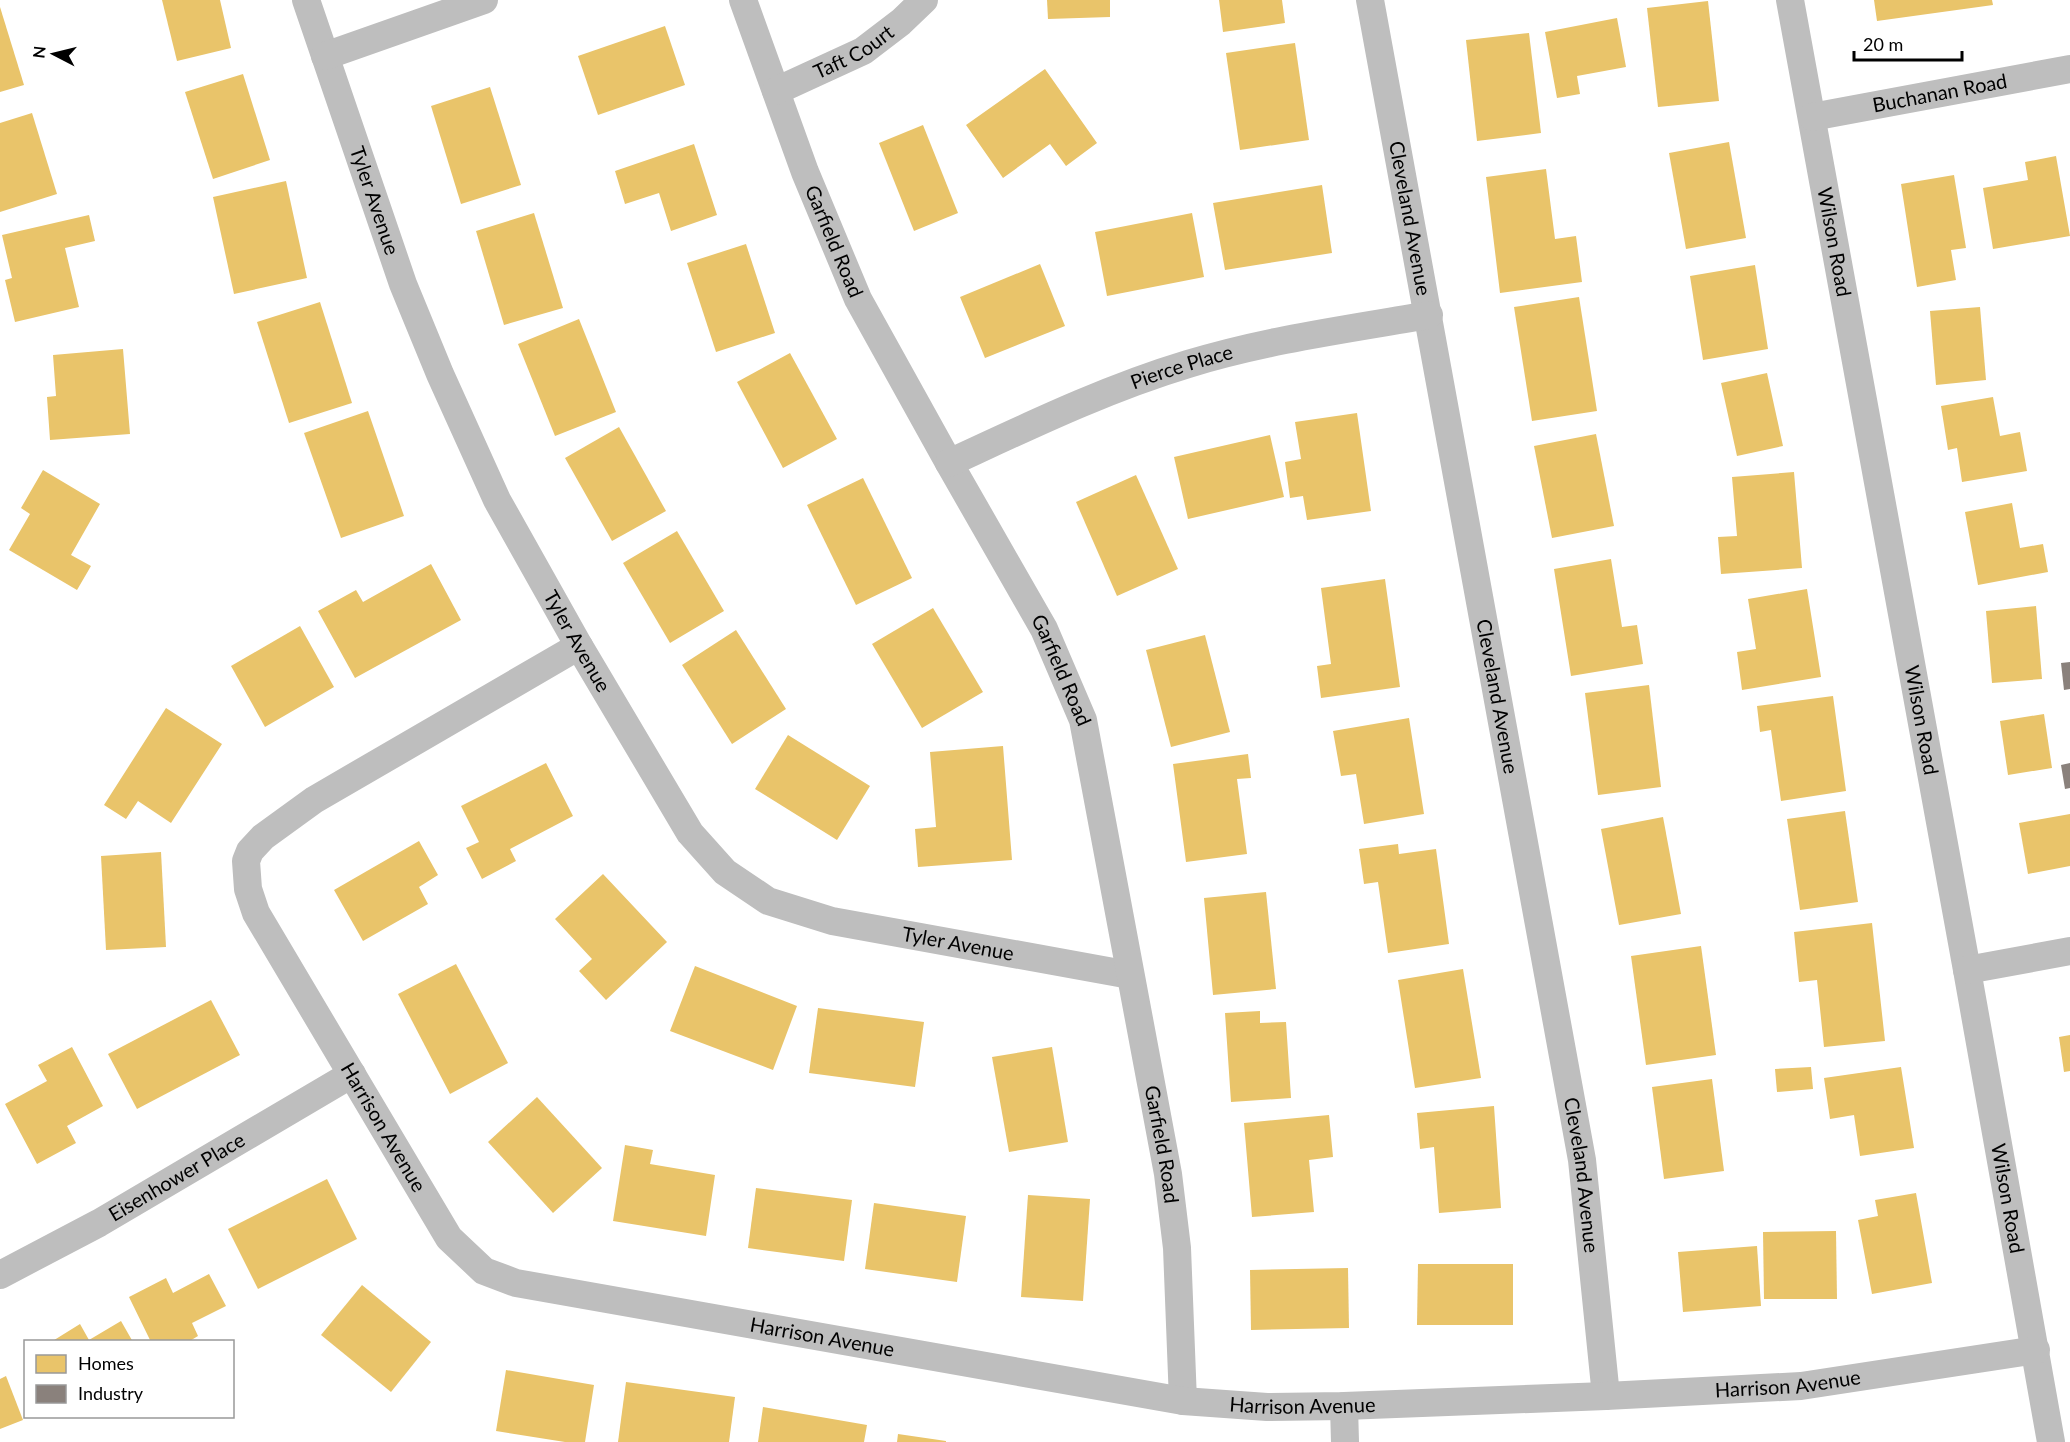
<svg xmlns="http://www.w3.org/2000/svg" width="2070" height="1442" viewBox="0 0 2070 1442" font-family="Lato,sans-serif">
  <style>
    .homes { fill: #e9c46a }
    .industry { fill: #8a817c }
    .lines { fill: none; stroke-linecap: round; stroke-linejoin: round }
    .minor { stroke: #bebebe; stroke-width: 28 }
    .labels { text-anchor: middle; stroke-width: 6; stroke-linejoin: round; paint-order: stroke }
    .street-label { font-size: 20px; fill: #000; stroke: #fff }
  </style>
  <rect width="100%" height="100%" fill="#fff"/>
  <g class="homes">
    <path d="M162 0H220L231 48 177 61Z"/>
    <path d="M1047 0H1110V17L1048 19Z"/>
    <path d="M1219 0H1282L1285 23 1223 32Z"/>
    <path d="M1874 0H1992L1993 5 1877 21Z"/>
    <path d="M1708 1 1719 101 1658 107 1647 8Z"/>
    <path d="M0 7 24 85 0 92Z"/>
    <path d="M1617 18 1626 67 1577 76 1580 94 1557 98 1545 32Z"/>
    <path d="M665 26 685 85 598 115 578 56Z"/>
    <path d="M1529 33 1541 133 1477 141 1466 40Z"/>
    <path d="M1295 43 1309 140 1240 150 1226 53Z"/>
    <path d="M1045 69 1097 143 1066 166 1050 144 1003 178 966 125Z"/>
    <path d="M243 74 270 160 213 179 185 92Z"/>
    <path d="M490 87 521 185 461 204 431 106Z"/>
    <path d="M32 113 57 194 0 212V123Z"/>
    <path d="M923 125 958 213 914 231 879 143Z"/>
    <path d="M1729 142 1746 238 1686 249 1669 153Z"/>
    <path d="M694 144 717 215 671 231 659 193 625 204 615 171Z"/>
    <path d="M2056 156 2070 236 1993 249 1983 188 2028 180 2025 162Z"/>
    <path d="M1546 169 1555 239 1576 236 1582 282 1500 293 1486 177Z"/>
    <path d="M1954 175 1966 248 1951 250 1956 280 1917 287 1901 184Z"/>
    <path d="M286 181 307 278 234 294 213 197Z"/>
    <path d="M1322 185 1332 253 1225 270 1213 203Z"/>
    <path d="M534 213 563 308 504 325 476 231Z"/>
    <path d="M1192 213 1204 277 1107 296 1095 232Z"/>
    <path d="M89 215 95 241 65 248 79 307 15 322 5 280 12 278 2 235Z"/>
    <path d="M746 244 775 333 716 352 687 263Z"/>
    <path d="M1040 264 1065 326 985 358 960 297Z"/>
    <path d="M1755 265 1768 349 1703 360 1690 276Z"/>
    <path d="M1579 297 1597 411 1532 421 1514 307Z"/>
    <path d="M320 302 352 403 289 423 257 322Z"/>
    <path d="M1980 307 1986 380 1936 385 1930 311Z"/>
    <path d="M579 319 616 412 555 436 518 344Z"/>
    <path d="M123 349 130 434 50 440 47 397 56 396 53 355Z"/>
    <path d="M790 353 837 439 783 468 737 382Z"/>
    <path d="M1767 373 1783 446 1737 456 1721 383Z"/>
    <path d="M1993 397 2000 436 2020 432 2027 471 1962 482 1957 448 1948 450 1941 406Z"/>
    <path d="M368 411 404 516 341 538 304 433Z"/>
    <path d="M1357 413 1371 511 1307 520 1303 496 1290 498 1285 462 1301 459 1295 422Z"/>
    <path d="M619 427 666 511 612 541 565 458Z"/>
    <path d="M1596 434 1614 526 1552 538 1534 446Z"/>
    <path d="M1270 435 1284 497 1188 519 1174 457Z"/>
    <path d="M43 470 100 504 71 555 91 566 77 590 9 550 30 514 21 508Z"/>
    <path d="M1794 472 1802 568 1721 574 1718 537 1737 536 1732 477Z"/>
    <path d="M1136 475 1178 569 1117 596 1076 502Z"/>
    <path d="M863 478 912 578 856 605 807 505Z"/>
    <path d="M2012 503 2020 548 2043 544 2048 572 1978 585 1965 512Z"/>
    <path d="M677 531 724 611 670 643 623 563Z"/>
    <path d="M1611 559 1622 627 1637 625 1643 664 1571 676 1554 569Z"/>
    <path d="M431 564 461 620 355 678 318 611 356 590 363 602Z"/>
    <path d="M1385 579 1400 687 1321 698 1317 666 1331 664 1321 588Z"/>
    <path d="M1807 589 1821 677 1742 690 1737 652 1756 649 1748 599Z"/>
    <path d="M2036 606 2042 679 1992 683 1986 611Z"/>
    <path d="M933 608 983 692 922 728 872 644Z"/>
    <path d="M300 626 334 687 265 727 231 666Z"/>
    <path d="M736 630 786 709 732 744 682 665Z"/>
    <path d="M1205 635 1230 732 1171 747 1146 650Z"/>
    <path d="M1649 685 1661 787 1598 795 1585 693Z"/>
    <path d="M1833 696 1846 791 1781 801 1771 730 1760 732 1757 706Z"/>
    <path d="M166 708 222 744 171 823 138 801 126 819 104 805Z"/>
    <path d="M2044 714 2052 768 2008 775 2000 721Z"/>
    <path d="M1409 718 1424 814 1364 824 1356 774 1341 776 1333 731Z"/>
    <path d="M788 735 870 786 837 840 755 789Z"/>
    <path d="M1003 746 1012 860 918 867 915 829 936 827 930 752Z"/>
    <path d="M1248 754 1251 778 1237 779 1247 854 1186 862 1173 764Z"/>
    <path d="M546 763 573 816 510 849 516 861 482 879 466 848 479 842 461 806Z"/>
    <path d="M1845 811 1858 902 1800 910 1787 819Z"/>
    <path d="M2070 814V866L2028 874 2019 823Z"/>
    <path d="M1663 817 1681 914 1619 925 1601 829Z"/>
    <path d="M419 841 438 875 419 887 428 904 363 941 334 890Z"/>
    <path d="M1398 844 1399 854 1436 849 1449 944 1388 953 1378 882 1364 884 1359 849Z"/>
    <path d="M161 852 166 947 106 950 101 856Z"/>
    <path d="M603 874 667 942 606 1000 579 971 592 959 555 919Z"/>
    <path d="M1266 892 1276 989 1213 995 1204 898Z"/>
    <path d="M1872 923 1885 1041 1824 1047 1817 980 1799 982 1794 932Z"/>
    <path d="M1701 946 1716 1055 1646 1065 1631 956Z"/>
    <path d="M456 964 508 1063 450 1094 398 994Z"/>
    <path d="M695 966 797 1006 773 1070 670 1031Z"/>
    <path d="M1463 969 1481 1078 1415 1088 1398 980Z"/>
    <path d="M211 1000 240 1055 137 1109 108 1054Z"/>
    <path d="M818 1008 924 1022 915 1087 809 1073Z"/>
    <path d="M1260 1011V1023L1286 1022 1291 1098 1231 1102 1225 1013Z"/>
    <path d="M2070 1035V1071L2064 1072 2059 1037Z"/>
    <path d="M72 1047 103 1106 67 1126 76 1143 37 1164 5 1104 47 1081 38 1065Z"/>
    <path d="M1052 1047 1068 1142 1009 1152 992 1057Z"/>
    <path d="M1811 1067 1813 1089 1777 1092 1775 1069Z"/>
    <path d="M1901 1067 1914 1148 1860 1156 1854 1115 1830 1119 1824 1078Z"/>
    <path d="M1712 1079 1724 1171 1664 1179 1652 1087Z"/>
    <path d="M537 1097 602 1168 553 1213 488 1142Z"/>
    <path d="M1494 1106 1501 1208 1439 1213 1434 1147 1420 1149 1417 1113Z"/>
    <path d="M1329 1115 1333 1157 1309 1160 1314 1212 1252 1217 1244 1123Z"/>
    <path d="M625 1145 653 1150 650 1164 715 1175 706 1236 613 1221Z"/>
    <path d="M327 1179 357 1239 258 1289 228 1229Z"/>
    <path d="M756 1188 852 1200 844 1261 748 1248Z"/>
    <path d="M1916 1193 1932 1283 1872 1294 1858 1220 1878 1216 1875 1200Z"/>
    <path d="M1028 1195 1090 1199 1083 1301 1021 1297Z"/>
    <path d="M874 1203 966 1216 957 1282 865 1269Z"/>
    <path d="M1836 1231 1837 1299H1764L1763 1232Z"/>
    <path d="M1757 1246 1761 1306 1683 1312 1678 1252Z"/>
    <path d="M1418 1264H1513V1325H1417Z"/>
    <path d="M1348 1268 1349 1328 1251 1330 1250 1270Z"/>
    <path d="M209 1274 226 1306 192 1323 198 1336 188 1342H151L129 1297 166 1278 173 1293Z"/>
    <path d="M362 1285 431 1342 391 1392 321 1335Z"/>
    <path d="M121 1321 133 1342H51L80 1324 89 1340Z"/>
    <path d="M506 1370 594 1385 585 1442H565L496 1431Z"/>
    <path d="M6 1376 23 1420 0 1429V1379Z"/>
    <path d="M626 1382 735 1397 729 1442H618Z"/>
    <path d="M763 1407 867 1425 864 1442H758Z"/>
    <path d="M898 1434 946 1441V1442H897Z"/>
  </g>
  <g class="industry">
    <path d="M2070 662V689L2064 690 2061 663Z"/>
    <path d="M2070 763V788L2065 789 2061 765Z"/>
  </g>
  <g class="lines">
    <g class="minor">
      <path id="s1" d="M306 0 403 284 440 374 497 500 579 646 690 833 725 872 768 901 832 921 1130 975"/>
      <path id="s2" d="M743 0 805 172 858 299 949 463 1044 629 1083 720 1168 1174 1177 1248 1183 1401"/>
      <path id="s3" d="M1370 0 1582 1160 1606 1396"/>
      <path id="s4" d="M1790 0 1967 970 2051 1442"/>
      <path d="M325 56 484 0"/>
      <path id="s5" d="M776 91 863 51 901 22 924 0"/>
      <path id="s6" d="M1812 117 2070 69"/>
      <path id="s7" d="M949 463C1027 427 1105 389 1188 364 1266 340 1348 329 1429 315"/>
      <path id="s8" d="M579 646 314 800 263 837 250 851 246 861 248 889 256 913 449 1238 484 1271 516 1283 1183 1401 1267 1407 1344 1406 1606 1396 1801 1386 2036 1350"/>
      <path d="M1967 970 2070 951"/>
      <path id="s9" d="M0 1275 99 1223 352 1074"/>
      <path d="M1344 1406 1345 1442"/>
    </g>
  </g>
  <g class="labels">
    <g class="street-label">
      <text dy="7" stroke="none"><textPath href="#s5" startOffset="87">Taft Court</textPath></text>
      <text dy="7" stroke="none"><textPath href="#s6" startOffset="130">Buchanan Road</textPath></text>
      <text dy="7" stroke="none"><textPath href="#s1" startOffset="212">Tyler Avenue</textPath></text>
      <text dy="7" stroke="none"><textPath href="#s3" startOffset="222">Cleveland Avenue</textPath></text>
      <text dy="7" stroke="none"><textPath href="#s2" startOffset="258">Garfield Road</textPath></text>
      <text dy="7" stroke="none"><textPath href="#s4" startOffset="246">Wilson Road</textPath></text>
      <text dy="7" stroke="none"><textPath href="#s7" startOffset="252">Pierce Place</textPath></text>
      <text dy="7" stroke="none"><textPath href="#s1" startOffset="698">Tyler Avenue</textPath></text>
      <text dy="7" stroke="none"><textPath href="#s2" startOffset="744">Garfield Road</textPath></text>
      <text dy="7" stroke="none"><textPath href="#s3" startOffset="708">Cleveland Avenue</textPath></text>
      <text dy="7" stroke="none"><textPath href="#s4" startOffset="732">Wilson Road</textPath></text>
      <text dy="7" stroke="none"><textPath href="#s1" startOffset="1220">Tyler Avenue</textPath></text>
      <text dy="7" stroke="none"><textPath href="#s8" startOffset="702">Harrison Avenue</textPath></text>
      <text dy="7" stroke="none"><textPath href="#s2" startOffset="1230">Garfield Road</textPath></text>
      <text dy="7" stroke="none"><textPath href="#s3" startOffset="1194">Cleveland Avenue</textPath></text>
      <text dy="7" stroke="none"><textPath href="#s9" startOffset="202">Eisenhower Place</textPath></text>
      <text dy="7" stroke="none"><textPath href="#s4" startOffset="1218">Wilson Road</textPath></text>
      <text dy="7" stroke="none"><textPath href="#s8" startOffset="1224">Harrison Avenue</textPath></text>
      <text dy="7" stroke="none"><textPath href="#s8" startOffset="2196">Harrison Avenue</textPath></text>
      <text dy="7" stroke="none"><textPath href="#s8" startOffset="1710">Harrison Avenue</textPath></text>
    </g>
  </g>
  <rect x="24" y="1340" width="210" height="78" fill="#ffffff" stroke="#999999" stroke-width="1.5"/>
  <rect x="36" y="1355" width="30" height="18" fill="#e9c46a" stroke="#999999" stroke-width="1.5"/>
  <text x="78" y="1370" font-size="18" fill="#000000">Homes</text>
  <rect x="36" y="1385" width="30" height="18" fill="#8a817c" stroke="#999999" stroke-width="1.5"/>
  <text x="78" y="1400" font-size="18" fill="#000000">Industry</text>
  <g transform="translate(54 54) rotate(277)" stroke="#ffffff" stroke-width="4.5" paint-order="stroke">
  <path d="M0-4.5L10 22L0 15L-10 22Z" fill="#000000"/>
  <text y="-9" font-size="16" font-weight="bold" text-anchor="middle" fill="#000000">N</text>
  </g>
  <path d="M1854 51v9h108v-9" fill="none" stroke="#000000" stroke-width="3"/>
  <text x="1863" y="51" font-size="18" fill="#000000" stroke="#ffffff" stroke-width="4.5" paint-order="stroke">20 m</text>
</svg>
